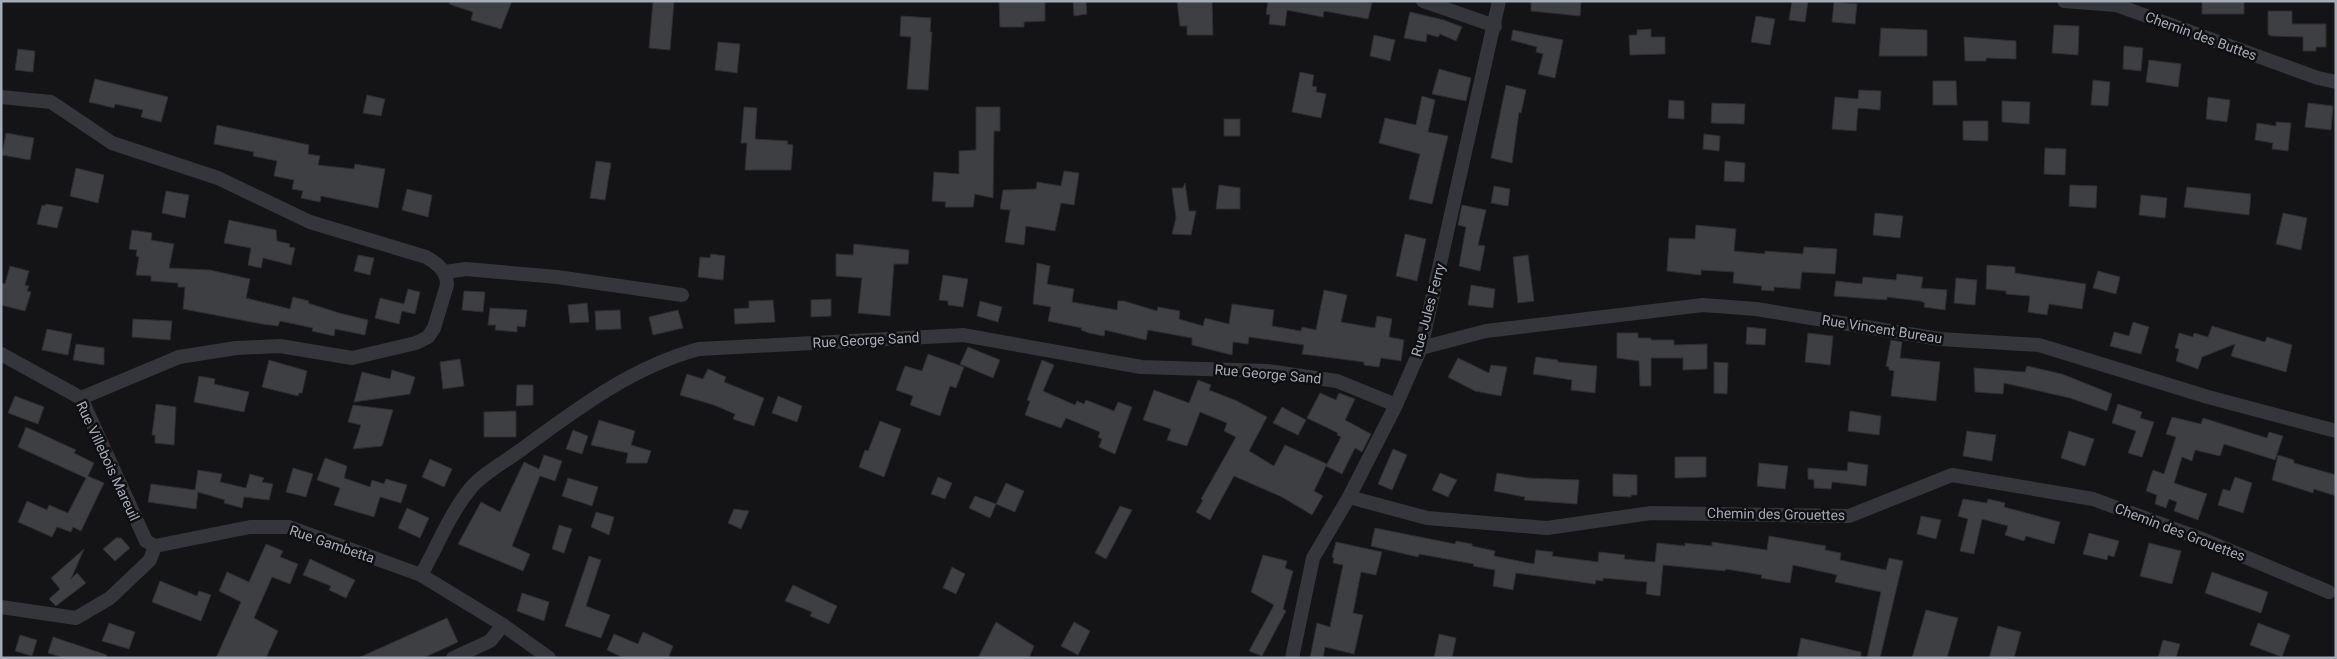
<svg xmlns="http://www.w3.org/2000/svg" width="2337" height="659" viewBox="0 0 2337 659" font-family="Roboto,sans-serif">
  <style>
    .building { fill: #3e3f43; stroke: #2e2e32 }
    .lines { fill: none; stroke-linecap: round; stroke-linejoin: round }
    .minor { stroke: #35363b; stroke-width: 14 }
    .labels { text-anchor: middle; stroke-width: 5; stroke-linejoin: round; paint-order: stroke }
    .street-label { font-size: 14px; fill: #a5abb7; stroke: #0f0f11 }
  </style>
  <rect width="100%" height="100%" fill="#141416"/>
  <g class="building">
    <path d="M450 1H512L501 29 471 20 473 12 449 4Z"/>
    <path d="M653 1H674L670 50 649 48Z"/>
    <path d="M999 1H1045V21L1024 22V27H1000Z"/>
    <path d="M1073 1H1086L1087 14 1074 16Z"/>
    <path d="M1177 1H1212L1213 35H1187V26H1180Z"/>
    <path d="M1268 1H1362L1372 3 1368 19 1324 11 1323 17 1287 10 1285 26 1269 24 1270 15 1266 14Z"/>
    <path d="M1531 1H1581L1580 16 1531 11Z"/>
    <path d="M1792 1H1808L1805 22 1789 20Z"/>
    <rect x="2202" y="1" width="42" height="13"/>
    <path d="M1834 2 1857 4 1855 24 1832 22Z"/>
    <path d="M2268 11H2292V24H2326V47H2316V51H2303V37L2271 36 2268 34Z"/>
    <path d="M1410 12 1444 20 1462 27 1456 41 1440 34 1438 37 1427 34 1426 42 1404 38Z"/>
    <path d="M901 16 931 18 930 32H932L928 90 907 89 911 37 900 36Z"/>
    <path d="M1756 16 1775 19 1770 45 1751 42Z"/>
    <path d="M2054 25 2079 26 2078 55 2052 53Z"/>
    <path d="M1881 28 1927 30V56H1879Z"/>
    <path d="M1651 29V37H1665V54L1630 55 1629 35H1637V30Z"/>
    <path d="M1513 30 1563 40 1555 78 1538 74 1543 54 1536 52 1537 47 1511 40Z"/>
    <path d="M1374 35 1395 40 1390 61 1370 56Z"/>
    <path d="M1964 37 2016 41V59L1986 58V61H1965Z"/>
    <path d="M718 42 740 44 737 73 715 70Z"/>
    <path d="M2124 46 2143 48 2141 71 2123 69Z"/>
    <path d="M18 49 35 51 33 72 15 70Z"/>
    <path d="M2149 60 2181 64 2178 87 2146 82Z"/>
    <path d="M1439 69 1471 78 1466 101 1432 94Z"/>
    <path d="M1300 72 1314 75 1312 86 1317 87 1316 92 1326 94 1321 118 1292 112Z"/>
    <path d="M95 79 168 97 161 122 141 117 143 110 115 104 114 108 89 102Z"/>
    <path d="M2093 80 2110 82 2108 106 2091 105Z"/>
    <path d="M1933 81H1956L1957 105H1933Z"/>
    <path d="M1506 85 1526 90 1521 113 1519 112 1512 163 1491 158Z"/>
    <path d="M1859 90 1881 91 1880 110 1858 108 1856 131 1832 129 1835 97 1858 99Z"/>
    <path d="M367 95 385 99 381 116 363 113Z"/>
    <path d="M1422 96 1435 100 1428 132 1448 136 1432 204 1409 199 1420 154 1379 143 1385 118 1416 125Z"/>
    <path d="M2208 97 2230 100 2227 122 2206 119Z"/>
    <path d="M1669 100 1684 101V119L1668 118Z"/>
    <path d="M2002 101 2030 102 2029 124 2002 122Z"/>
    <path d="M1712 103 1745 104 1744 124 1711 123Z"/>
    <path d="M2308 103 2333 106 2331 130 2305 127Z"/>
    <path d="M744 107 757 108 755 139 788 141 787 144 793 145 791 170H745L747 143H741Z"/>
    <path d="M976 107H1000V131H994L993 198 975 194 973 207H945L946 202 932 201 934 172 959 174V151L976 150Z"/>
    <rect x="1224" y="119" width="16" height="17"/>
    <path d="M1963 121H1988V141L1963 140Z"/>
    <path d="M2276 122 2291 123 2288 151 2272 149 2273 143 2255 140 2257 123 2276 126Z"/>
    <path d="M217 125 309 145 308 154 320 156 318 165 354 169 355 164 385 169 378 208 321 196 320 202 301 198 303 191 292 189 294 180 274 176 277 161 253 156 254 152 214 144Z"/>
    <path d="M6 133 34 138 30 160 2 155Z"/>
    <path d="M1704 134 1720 136 1719 151 1703 149Z"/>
    <path d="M2045 148 2066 149 2065 175 2044 174Z"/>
    <path d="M596 161 611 163 605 200 590 198Z"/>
    <path d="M1725 161 1745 163 1744 182 1724 181Z"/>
    <path d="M76 168 104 175 98 203 70 196Z"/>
    <path d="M1064 171 1079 173 1074 205 1061 203 1055 231 1026 226 1024 245 1005 242 1010 210 1000 209 1003 190 1036 189 1037 182 1061 186Z"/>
    <path d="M1185 183 1189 211H1196L1191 235 1172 234 1176 218 1172 188H1183Z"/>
    <path d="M1219 185 1240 188V209H1216Z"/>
    <path d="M2070 185 2097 186 2096 208 2069 206Z"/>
    <path d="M1494 186 1510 189 1508 206 1491 203Z"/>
    <path d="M2187 187 2251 194 2249 215 2184 207Z"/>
    <path d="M407 189 432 195 428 217 402 210Z"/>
    <path d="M166 191 189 195 185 218 162 213Z"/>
    <path d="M2141 195 2167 198 2165 218 2139 215Z"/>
    <path d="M46 204 63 207 57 228 37 224 42 205 45 206Z"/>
    <path d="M1462 205 1486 210 1478 245 1485 246 1480 271 1459 266 1466 227 1458 225Z"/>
    <path d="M1875 213 1903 216 1900 238 1873 235Z"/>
    <path d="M2283 213 2307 218 2301 250 2276 244Z"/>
    <path d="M229 220 276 230 277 241 290 244 289 247 295 248 291 265 263 258 261 268 248 265 251 248 224 243Z"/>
    <path d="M1696 225 1736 229 1734 251 1765 254V251L1803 254 1804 247 1837 249 1835 274 1802 272 1800 289 1774 287V291L1761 290 1762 286 1733 283 1734 272 1701 270V275L1667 271 1669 238 1695 239Z"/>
    <path d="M132 230 152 233 151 240 174 244 169 268 210 270 250 279 246 298 290 309 293 297 309 301 308 303 339 313 368 320 365 335 335 329 334 336 312 331 313 328 280 321 278 326 262 324 183 309 185 287H178V283L151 281V276L136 275 139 257 136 256 137 250 129 249Z"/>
    <path d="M1405 234 1426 239 1417 281 1396 276Z"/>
    <path d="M854 244 909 250 908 264H894L890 316 858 313 862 278 836 276V254L853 255Z"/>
    <path d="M711 254 725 256 723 280 698 277 700 257 710 258Z"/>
    <path d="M358 255 374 258 370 275 354 271Z"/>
    <path d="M1528 255 1534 301 1518 303 1513 257Z"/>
    <path d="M1037 263 1050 266 1047 284 1074 289 1072 302 1117 310 1118 301H1124L1157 311 1158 307 1180 311 1179 319 1203 326 1205 318 1229 324 1232 304 1274 310 1272 326 1301 331 1302 327 1316 330 1324 290 1347 295 1341 322 1375 328 1377 316 1392 319 1389 337 1404 340 1401 361 1381 358 1379 367 1364 365V362L1302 354 1304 345 1249 337 1248 344 1233 342 1232 355 1192 345V338L1148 330 1146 340 1105 330 1104 336 1089 333 1081 330 1082 328 1048 321 1051 307 1033 304Z"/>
    <path d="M1987 265 2015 267V273L2086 284 2082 309 2049 304 2047 315 2028 312 2030 296 2006 294V291L1986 289Z"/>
    <path d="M10 266 29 271 25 285 29 286 27 291 31 292 25 311 1 305V283L5 284Z"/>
    <path d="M2098 271 2120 277 2116 294 2093 288Z"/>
    <path d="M1897 274 1923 277 1921 288 1947 290 1945 310 1924 307 1925 303 1920 301 1887 297V300L1834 296 1836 281 1862 284 1863 277 1896 280Z"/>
    <path d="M943 275 968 279 963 307 948 305V301L939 300Z"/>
    <path d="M1956 278 1977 280 1975 305 1954 303Z"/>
    <path d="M1471 285 1495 289 1493 308 1468 305Z"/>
    <path d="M408 289 420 292 415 314 402 311 399 324 375 318 380 298 404 304Z"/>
    <path d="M464 291 485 292 483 312 462 310Z"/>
    <path d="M831 299V316L811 317V300Z"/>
    <path d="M773 300 775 322 735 324 734 309 749 308V301Z"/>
    <path d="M980 301 1002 307 998 322 977 316Z"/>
    <path d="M587 303 589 322 570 323 568 305Z"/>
    <path d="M490 308 527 310 525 327 517 326V332L495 330 496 325H488Z"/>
    <path d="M620 310 621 329 596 330 595 311Z"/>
    <path d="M678 310 683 328 653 335 649 317Z"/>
    <path d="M133 319 172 321 170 340 132 337Z"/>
    <path d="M2133 322 2149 327 2141 354 2110 346 2114 332 2129 336Z"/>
    <path d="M2212 326 2265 342 2267 337 2292 345 2286 372 2231 356 2235 344 2202 357 2198 369 2176 361 2179 349 2175 348 2179 333 2193 337 2194 333 2208 337Z"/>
    <path d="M1747 327 1766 329 1765 345 1746 344Z"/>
    <path d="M47 329 72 334 68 355 42 350Z"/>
    <path d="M1617 333H1638V338H1651V340H1674V345L1707 344V369L1683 370V358H1651V386H1640L1639 361 1617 358Z"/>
    <path d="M1808 333 1833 336 1830 365 1805 362Z"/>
    <path d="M1891 340 1902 342 1900 358 1940 362 1936 401 1891 396 1894 371 1889 370V367L1886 366Z"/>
    <path d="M76 344 104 348V365L73 360Z"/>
    <path d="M968 347 1000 360 993 378 960 364Z"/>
    <path d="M928 354 964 367 956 388 950 386 940 416 910 405 913 396 896 390 905 366 922 371Z"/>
    <path d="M1536 357 1558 360V362L1597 366 1595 393 1571 390 1572 380 1533 374Z"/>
    <path d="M1458 358 1489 373 1491 365 1507 367 1501 396 1475 391 1448 377Z"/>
    <path d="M460 359 464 386 443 389 440 362Z"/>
    <path d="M269 360 307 371 302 393H299L298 396 262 387Z"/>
    <path d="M1042 360 1054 365 1043 391 1075 405 1077 401 1084 404 1086 400 1114 411 1118 402 1132 407 1115 454 1099 447 1102 439 1098 437 1100 432 1066 418 1061 428 1025 415 1030 401 1027 400Z"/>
    <path d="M1714 362 1728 363 1727 394 1714 393Z"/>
    <path d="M2027 366 2062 374 2112 394 2107 411 2070 398 2004 383 2003 394 1975 392 1974 368 2025 372Z"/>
    <path d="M708 369 726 377 724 382 764 398 754 426 733 419 735 414 714 405 680 395 687 374 703 379Z"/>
    <path d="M392 370 415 377 410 394 354 402 362 372 390 379Z"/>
    <path d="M199 376 215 379 214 384 249 392 244 412 194 402Z"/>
    <path d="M1198 380 1211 385 1209 390 1237 401 1267 417 1249 451 1274 466 1285 445 1327 464 1314 491 1323 496 1312 515 1282 497 1234 476 1210 520 1196 512 1203 500 1201 499 1236 437 1224 431 1227 423 1200 412 1187 446 1167 440 1171 429 1143 420 1154 390 1189 403Z"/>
    <path d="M517 385H533V405L516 406Z"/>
    <path d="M1320 393 1336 400 1339 393 1355 399 1345 420 1371 434 1362 452 1355 448 1342 474 1326 466 1341 437 1337 435 1338 433 1307 418Z"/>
    <path d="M15 396 44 407 38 424 8 413Z"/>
    <path d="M778 396 802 406 797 422 772 413Z"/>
    <path d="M156 404 176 407 174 445 155 443V435H152Z"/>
    <path d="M2118 404 2142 412 2140 418 2154 422 2142 457 2128 453 2136 431 2112 423Z"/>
    <path d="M353 405 393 410 382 446 353 449 361 425 348 422Z"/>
    <path d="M1282 407 1306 420 1298 435 1273 423Z"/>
    <path d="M516 411V437H484V412Z"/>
    <path d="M1850 411 1881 416 1879 435 1848 431Z"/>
    <path d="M2172 417 2201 424 2203 418 2267 438 2269 432 2283 436 2275 460 2224 444 2220 456 2195 450 2192 461 2182 457 2174 483 2207 494 2198 520 2174 511 2177 502 2169 499 2166 508 2155 504 2157 495 2146 491 2153 470 2164 474 2176 437 2166 434Z"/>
    <path d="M599 420 635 431 631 445 651 451 647 463H626L628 453 591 445Z"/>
    <path d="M880 421 901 429 884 477 859 467 865 450 868 451Z"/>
    <path d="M26 427 76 450 74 453 94 463 88 476 104 483 81 531 73 527 71 532 57 527 52 537 18 522 27 501 47 510 49 505 68 513 86 478 18 447Z"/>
    <path d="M573 430 588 436 582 454 566 449Z"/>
    <path d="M1967 431 1996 435 1992 461 1963 456Z"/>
    <path d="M2069 431 2094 439 2085 466 2061 458Z"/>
    <path d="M1393 449 1407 455 1392 490 1378 484Z"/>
    <path d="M544 455 562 461 555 481 540 476 512 546 530 554 523 571 458 544 481 502 500 512 524 462 539 469Z"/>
    <path d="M2278 455 2294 460V463L2336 475V496L2314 489 2313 493 2272 480Z"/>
    <path d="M1675 457H1706V477L1675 478Z"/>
    <path d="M325 458 347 466 344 478 370 487 372 480 384 484 386 479 407 485 401 503 380 497 374 517 334 505 340 488 317 480Z"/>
    <path d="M430 459 452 469 444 487 422 477Z"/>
    <path d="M1848 462 1868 465 1866 486 1832 482 1831 489 1814 488V480L1808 479V468L1847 471Z"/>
    <path d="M1759 463 1788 466 1785 489 1757 486Z"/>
    <path d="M293 468 313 474 306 497 286 492Z"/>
    <path d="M198 470 222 474 220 482 246 488 250 474 264 478 262 482 273 484 269 500 244 497 242 508 224 503 225 500 198 492 196 509 148 502 151 484 195 490Z"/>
    <path d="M1440 473 1457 480 1448 497 1432 490Z"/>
    <path d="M1497 473 1528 478 1579 480 1577 504 1524 500 1525 497 1494 491Z"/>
    <path d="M1613 474 1637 475V495H1631V497L1613 496Z"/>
    <path d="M938 477 952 483 945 499 931 494Z"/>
    <path d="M2235 477 2252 483 2243 513 2218 505 2223 489 2230 491Z"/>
    <path d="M568 478 598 487 592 506 562 496Z"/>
    <path d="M1006 483 1024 491 1015 512 996 504Z"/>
    <path d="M975 496 996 504 990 518 969 508Z"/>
    <path d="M1963 499 1987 503 1988 499 2005 503 2004 507 2060 522 2054 544 2026 536 2024 541 2005 535 2008 526 1982 519 1974 554 1960 551 1968 519 1958 516Z"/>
    <path d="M1120 506 1132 510 1106 559 1095 553Z"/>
    <path d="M407 508 429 518 420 538 398 528Z"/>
    <path d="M734 509 749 511 741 529 728 523Z"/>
    <path d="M596 512 614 517 609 535 591 527Z"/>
    <path d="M1921 516 1941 520 1936 539 1917 534Z"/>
    <path d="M559 525 572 529 564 553 552 549Z"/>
    <path d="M1375 528 1455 544 1456 541 1472 544V546L1495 551 1494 556 1534 564 1536 550 1553 552 1552 556 1598 562 1599 552 1625 555 1624 559 1655 562 1657 543 1685 546V543L1712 546V542L1767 550 1769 536 1826 546 1825 550 1841 553 1840 560 1886 570 1889 558 1903 561 1880 658H1867L1881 592 1835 582 1837 575 1793 565 1790 583 1761 578 1762 575 1726 569 1725 571 1663 565 1660 596 1646 594 1647 582 1603 578V581L1596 580 1595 584 1516 573 1513 590 1493 586 1495 570 1473 566 1474 564 1419 554 1418 557 1371 546Z"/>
    <path d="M2089 533 2119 541 2114 557 2108 555 2107 560 2083 554Z"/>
    <path d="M116 538H121L130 548 115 561 103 549Z"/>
    <path d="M1336 542 1382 552 1376 575 1361 572 1353 613 1363 615 1354 654 1325 647 1323 658H1310L1317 623 1330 627 1343 565 1333 563 1334 558 1332 557Z"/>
    <path d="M2149 543 2181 551 2172 584 2140 576Z"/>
    <path d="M266 544 283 551 280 557 298 564 290 584 272 577 254 618 278 631 266 658H216L241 602 219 591 227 572 249 582Z"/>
    <path d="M84 549 71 579 77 573 86 583 56 606 49 599 60 589 51 578Z"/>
    <path d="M1263 555 1287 561 1285 568 1293 571 1283 609 1286 611 1262 656 1249 651 1274 605 1251 592Z"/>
    <path d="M589 556 601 560 586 606 610 615 601 638 565 626Z"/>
    <path d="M310 559 355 580 346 598 329 590 331 586 303 575Z"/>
    <path d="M952 567 965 574 956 594 943 588Z"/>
    <path d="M2212 572 2268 592 2261 613 2205 593Z"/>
    <path d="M160 581 197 596 199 591 211 595 201 621 152 602Z"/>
    <path d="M793 585 837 606 829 624 810 616 812 612 785 601Z"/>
    <path d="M522 593 549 602 544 621 517 611Z"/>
    <path d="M1926 610 1958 618 1947 658H1912Z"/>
    <path d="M447 618 458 642 423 658H358Z"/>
    <path d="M996 622 1034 646 1029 658H978Z"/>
    <path d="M1074 622 1090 631 1078 655 1061 646Z"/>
    <path d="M109 623 135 632 129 649 102 641Z"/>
    <path d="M2258 623 2290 635 2282 657 2250 645Z"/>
    <path d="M1998 626 2021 632 2014 658H1989Z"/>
    <path d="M643 632 673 646 669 656 671 658H624L607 650 614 634 638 644Z"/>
    <path d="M1439 634 1456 638 1452 658H1434Z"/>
    <path d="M20 635 37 640 32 656 15 651Z"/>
    <path d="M53 637 107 655 106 658H64L48 653Z"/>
    <path d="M1801 638 1861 652V658H1797Z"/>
    <path d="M2163 640 2180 644 2176 658H2158Z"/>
  </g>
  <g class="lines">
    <g class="minor">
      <path d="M1423 1 1495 26"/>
      <path d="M2064 1 2116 5 2318 78 2336 82"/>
      <path d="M1 97 51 102 112 143 218 178 310 222 426 257C438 264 447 271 447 285L434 328 428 337 416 343 352 358 280 346 236 348 179 357 81 398"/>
      <path d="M445 272 466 269 557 277 682 295"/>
      <path d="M1421 348 1486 331 1703 305 1756 309 1940 339 2039 345 2208 397 2336 431"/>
      <path d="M1 354 81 398 146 541 155 546"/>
      <path d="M1349 497 1427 518 1547 528 1651 513 1849 516 1952 475 2093 499 2202 539 2329 592"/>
      <path d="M155 546 250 527H289L421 575 503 625 549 658"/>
      <path d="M421 575C437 547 449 515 470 489 482 474 503 463 518 452 574 411 631 367 699 349L963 335 1141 367 1267 371 1337 381 1396 405"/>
      <path d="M1 607 76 618 110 598 150 560 155 546"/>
      <path d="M453 658 490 641 503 625"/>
      <path d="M1292 658 1313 558 1349 497 1396 405 1421 348 1499 1"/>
    </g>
  </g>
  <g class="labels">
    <g class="street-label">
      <text transform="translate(2201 36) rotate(20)" y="5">Chemin des Buttes</text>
      <text transform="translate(1428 310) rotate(-75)" y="5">Rue Jules Ferry</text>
      <text transform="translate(1882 329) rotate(9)" y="5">Rue Vincent Bureau</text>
      <text transform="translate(866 340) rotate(-3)" y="5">Rue George Sand</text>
      <text transform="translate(1268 374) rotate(5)" y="5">Rue George Sand</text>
      <text transform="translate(108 461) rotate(65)" y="5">Rue Villebois Mareuil</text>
      <text transform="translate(1776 514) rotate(1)" y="5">Chemin des Grouettes</text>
      <text transform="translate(2180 532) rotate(21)" y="5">Chemin des Grouettes</text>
      <text transform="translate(332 544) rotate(19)" y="5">Rue Gambetta</text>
    </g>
  </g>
  <rect width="2337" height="659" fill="none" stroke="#a5abb7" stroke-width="5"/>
</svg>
